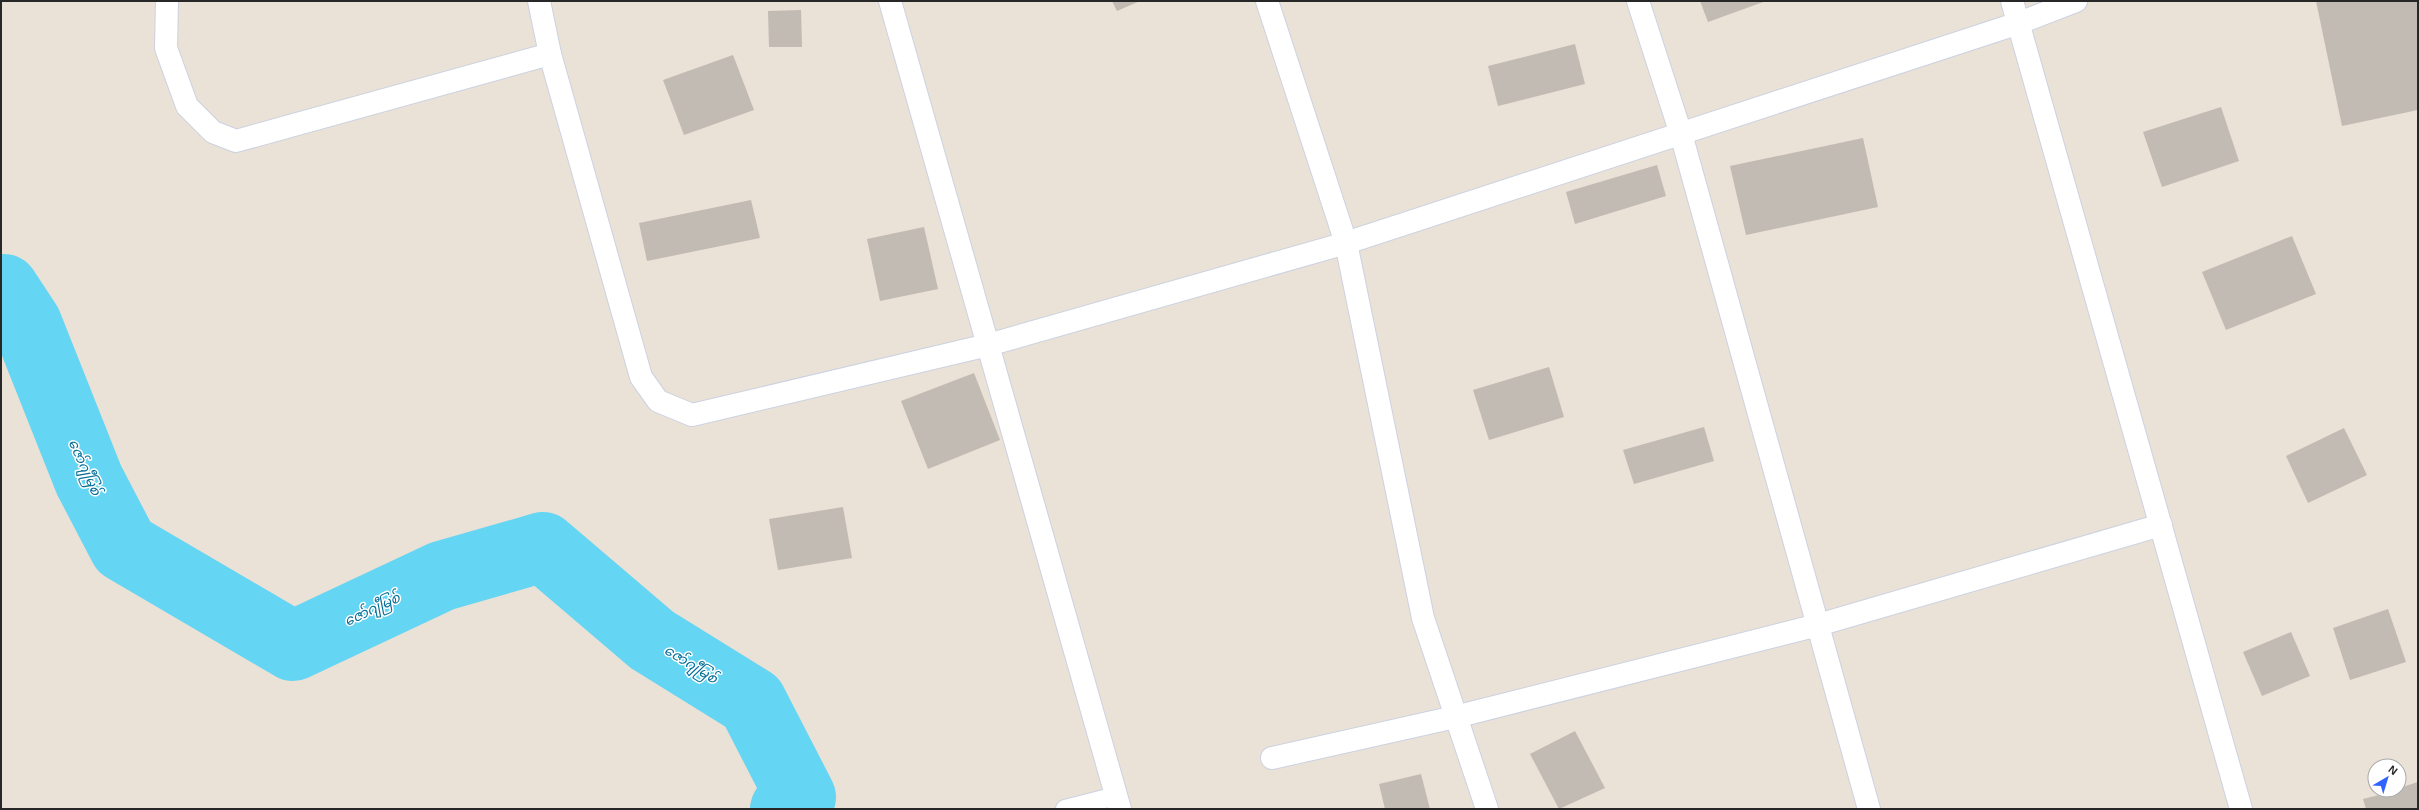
<svg xmlns="http://www.w3.org/2000/svg" width="2419" height="810" viewBox="0 0 2419 810" font-family="Helvetica,'Noto Sans Myanmar',sans-serif">
  <style>
    .lines { fill: none; stroke-linecap: round; stroke-linejoin: round }
    .river { stroke: #64d5f2; stroke-width: 70 }
    .building { fill: #c2bbb4 }
    .service-casing { stroke: #ccd2e1; stroke-width: 20 }
    .minor-casing { stroke: #ccd2e1; stroke-width: 24 }
    .service { stroke: #fff; stroke-width: 18 }
    .minor { stroke: #fff; stroke-width: 22 }
    .labels { text-anchor: middle; stroke-width: 3; stroke-linejoin: round; paint-order: stroke }
    .water-label { font-size: 14px; font-style: italic; fill: #087099; stroke: #fff }
  </style>
  <rect width="100%" height="100%" fill="#eae1d7"/>
  <g class="lines">
    <path class="river" d="M1 289H4L27 324 89 480 124 547 293 646 442 576 543 547 652 640 752 702 801 797 785 809"/>
  </g>
  <g class="building">
    <path d="M1112 1H1140L1117 11Z"/>
    <path d="M1700 1H1766L1708 22Z"/>
    <path d="M2316 1H2418V110L2342 126Z"/>
    <path d="M801 10 802 47H769L768 11Z"/>
    <path d="M1575 44 1585 84 1498 106 1488 66Z"/>
    <path d="M733 55 754 110 684 135 663 80Z"/>
    <path d="M2221 107 2239 161 2162 187 2143 132Z"/>
    <path d="M1863 138 1878 207 1746 235 1730 166Z"/>
    <path d="M1657 165 1666 196 1575 224 1566 192Z"/>
    <path d="M751 200 760 238 647 261 639 223Z"/>
    <path d="M924 227 938 289 880 301 867 239Z"/>
    <path d="M2292 236 2316 294 2226 330 2202 272Z"/>
    <path d="M1549 367 1564 417 1489 440 1473 390Z"/>
    <path d="M974 373 1000 440 928 469 901 401Z"/>
    <path d="M1704 427 1714 461 1634 484 1623 450Z"/>
    <path d="M2344 428 2367 475 2308 503 2286 456Z"/>
    <path d="M843 507 852 558 778 570 769 519Z"/>
    <path d="M2388 609 2406 662 2350 680 2333 628Z"/>
    <path d="M2291 632 2310 676 2262 696 2243 652Z"/>
    <path d="M1575 731 1605 788 1559 809 1530 754Z"/>
    <path d="M1421 774 1430 809H1385L1379 784Z"/>
    <path d="M2418 782V809H2366L2363 799 2399 790V788Z"/>
  </g>
  <g class="lines">
    <g class="service-casing">
      <path id="service" d="M1065 809 1116 796"/>
    </g>
    <g class="minor-casing">
      <g id="minor">
        <path d="M167 1 166 48 187 106 213 132 236 141 550 54"/>
        <path d="M539 1 550 54 641 377 658 401 692 415 988 345 1346 243 2019 23 2076 1"/>
        <path d="M890 1 1120 809"/>
        <path d="M1267 1 1346 243 1423 618 1487 809"/>
        <path d="M1638 1 1681 134 1869 809"/>
        <path d="M2012 1 2241 809"/>
        <path d="M1272 758 1455 717 1818 625 2161 525"/>
      </g>
    </g>
    <use href="#service" class="service"/>
    <use href="#minor" class="minor"/>
  </g>
  <g class="labels">
    <g class="water-label">
      <text transform="translate(85 467) rotate(66)" y="5">ဇော်ဂျီမြစ်</text>
      <text transform="translate(372 609) rotate(-25)" y="5">ဇော်ဂျီမြစ်</text>
      <text transform="translate(691 664) rotate(32)" y="5">ဇော်ဂျီမြစ်</text>
    </g>
  </g>
  <rect width="2419" height="810" fill="none" stroke="#272727" stroke-width="4"/>
  <g transform="translate(2387 778) rotate(38)"><circle r="19" fill="#ffffff" stroke="#a9a9a9"/>
  <path d="M0-3L7 15L0 10L-7 15Z" fill="#3063ff"/>
  <text y="-6" font-size="11" font-weight="bold" text-anchor="middle" fill="#272727">N</text>
  </g>
</svg>
